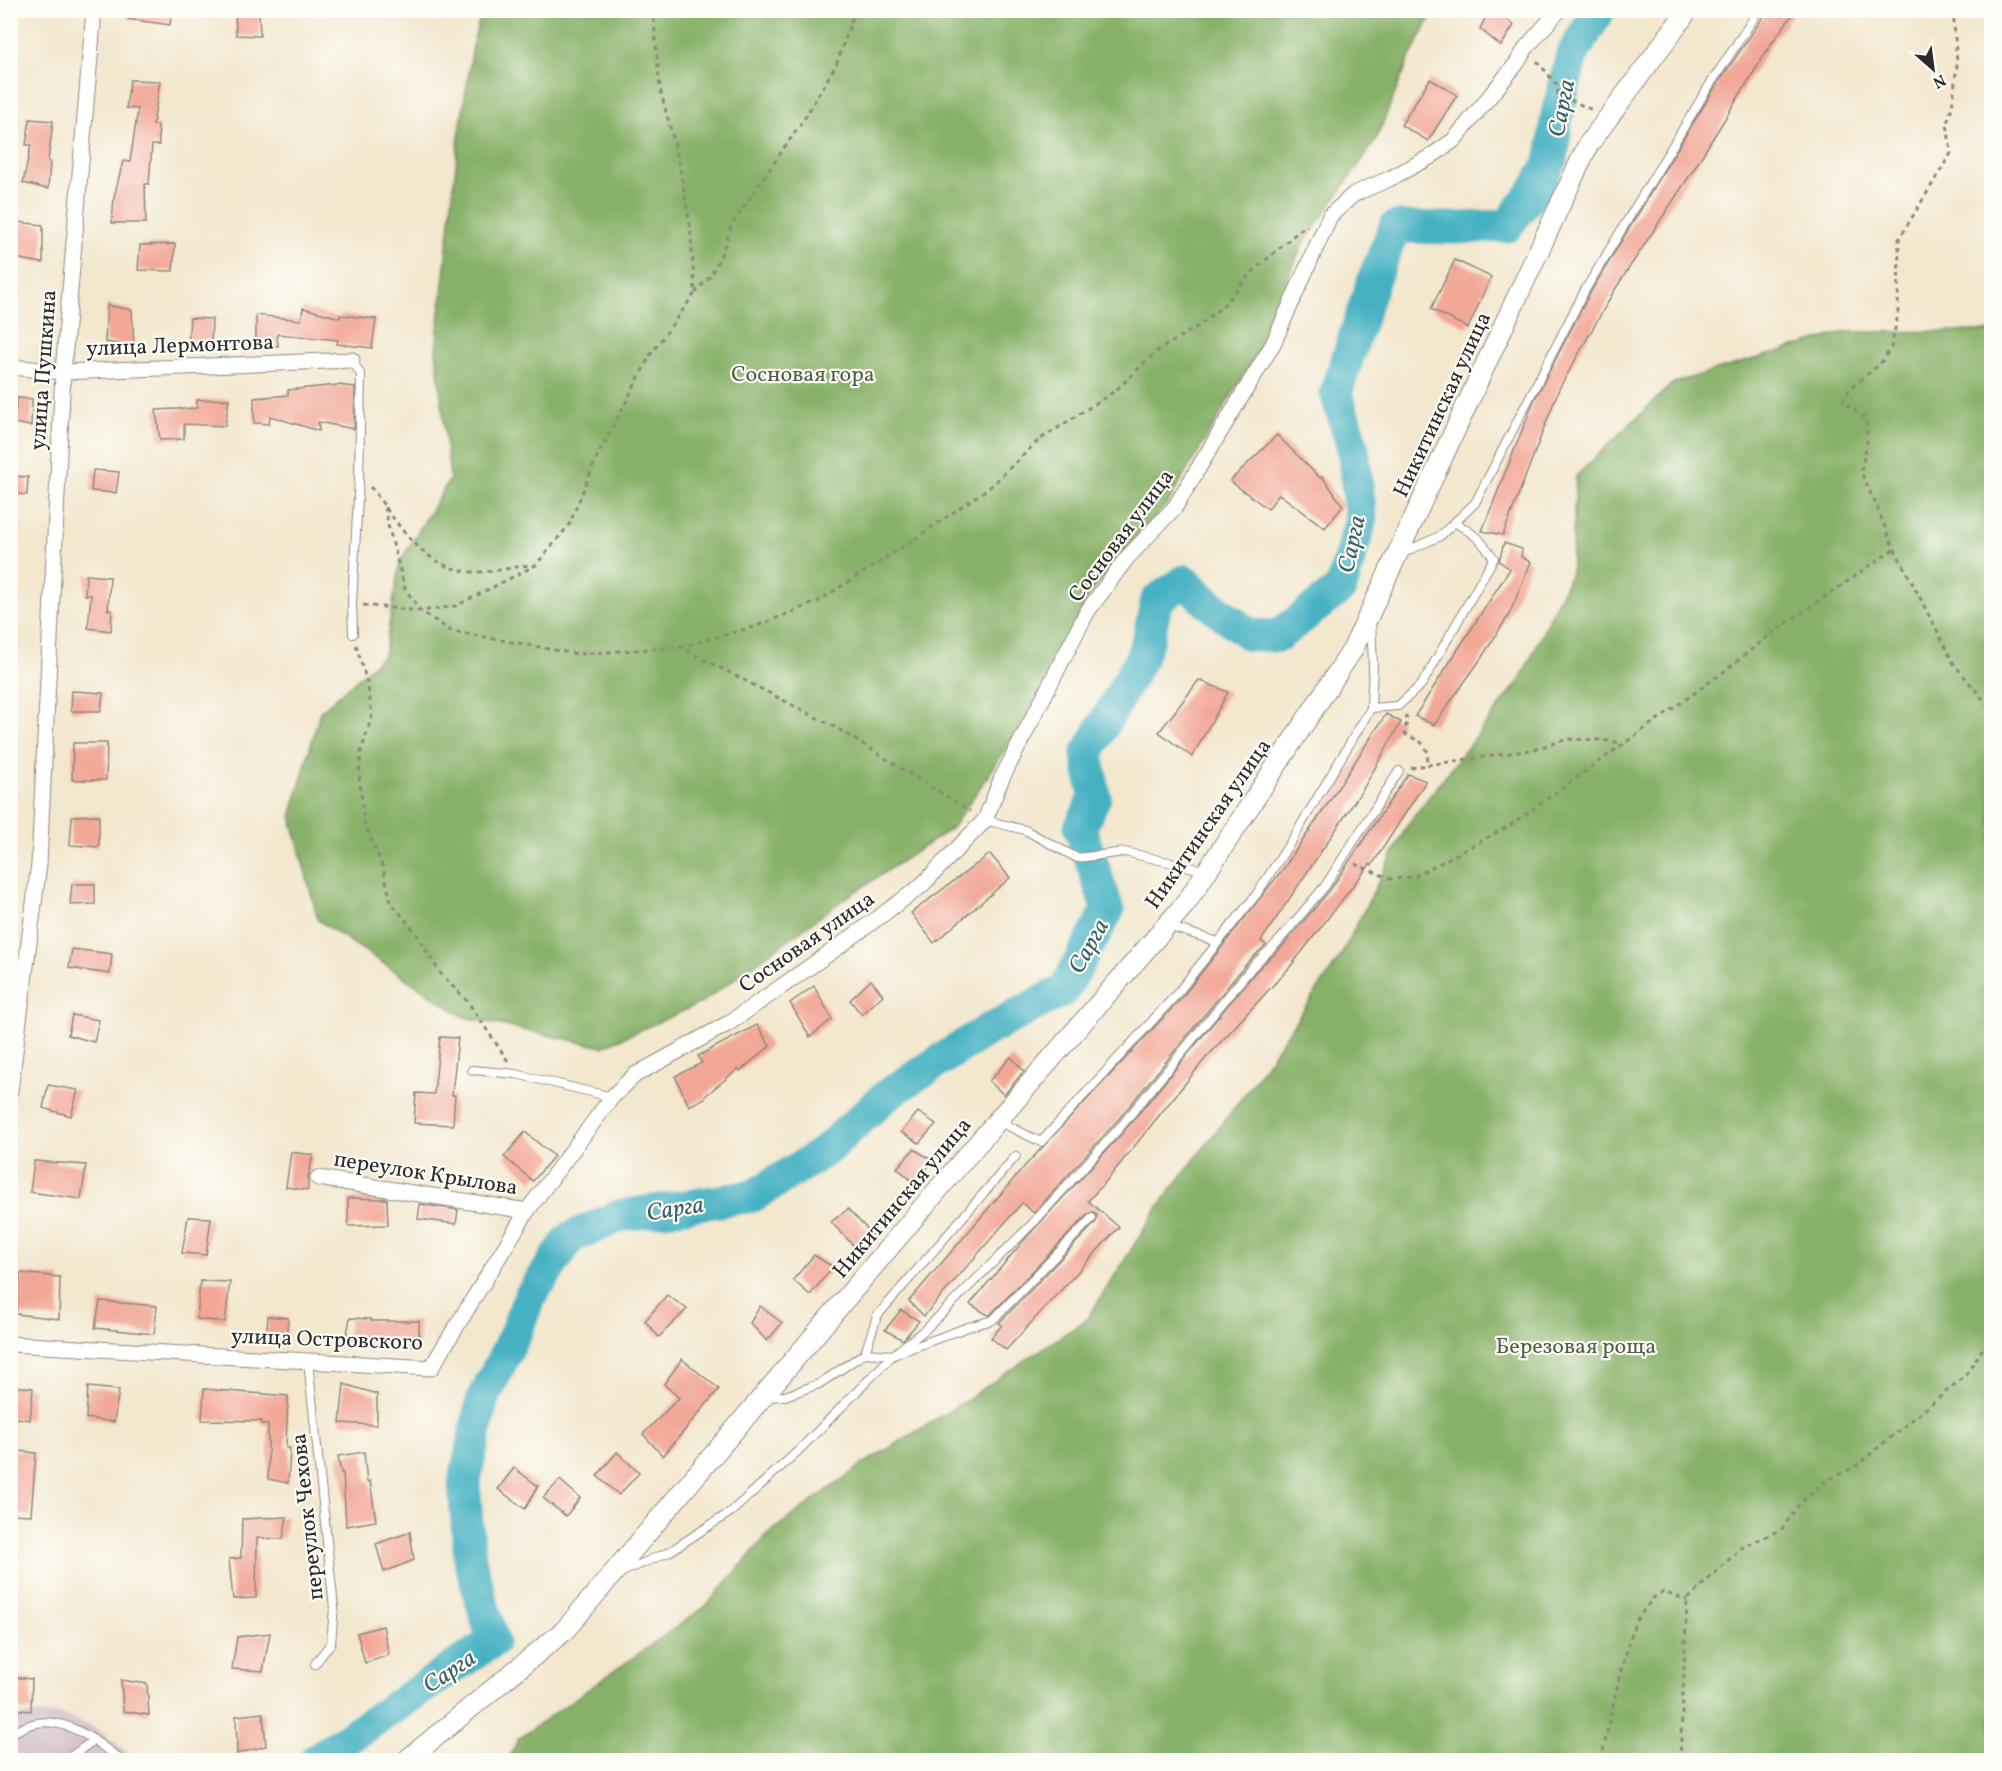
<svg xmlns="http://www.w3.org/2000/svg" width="2002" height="1771" viewBox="0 0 2002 1771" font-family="Vollkorn,serif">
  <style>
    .industrial { fill: #d2bdc6 }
    .forest { fill: #87b168; stroke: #596e4a; stroke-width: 1.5 }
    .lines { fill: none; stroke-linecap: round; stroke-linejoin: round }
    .river { stroke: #44b1c2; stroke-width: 33 }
    .building { fill: #f2a797 }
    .service-casing { stroke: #8f897c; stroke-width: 10 }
    .minor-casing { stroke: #8f897c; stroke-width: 17 }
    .tertiary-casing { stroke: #8f897c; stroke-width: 22 }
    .path { stroke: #8f897c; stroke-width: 3; stroke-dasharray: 4.5 4.5; stroke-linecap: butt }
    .service { stroke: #fff; stroke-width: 8 }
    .minor { stroke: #fff; stroke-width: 15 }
    .tertiary { stroke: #fff; stroke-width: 20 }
    .labels { text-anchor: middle; stroke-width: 4.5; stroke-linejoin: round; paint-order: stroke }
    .street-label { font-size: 22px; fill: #2b2b2b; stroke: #fdfcf7 }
    .park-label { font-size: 22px; fill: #515c42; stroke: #fdfcf7 }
    .water-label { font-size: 24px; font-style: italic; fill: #356167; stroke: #fdfcf7 }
  </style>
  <rect width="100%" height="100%" fill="#fdfcf7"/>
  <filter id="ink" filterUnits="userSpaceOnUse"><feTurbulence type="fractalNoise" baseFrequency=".0167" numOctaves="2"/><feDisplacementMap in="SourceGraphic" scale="12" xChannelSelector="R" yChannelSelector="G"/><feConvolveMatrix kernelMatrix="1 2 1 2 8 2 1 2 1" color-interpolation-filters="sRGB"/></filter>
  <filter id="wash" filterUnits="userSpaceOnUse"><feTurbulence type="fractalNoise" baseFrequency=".008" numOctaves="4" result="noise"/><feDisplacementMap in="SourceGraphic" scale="24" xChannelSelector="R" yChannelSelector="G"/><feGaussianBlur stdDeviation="1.35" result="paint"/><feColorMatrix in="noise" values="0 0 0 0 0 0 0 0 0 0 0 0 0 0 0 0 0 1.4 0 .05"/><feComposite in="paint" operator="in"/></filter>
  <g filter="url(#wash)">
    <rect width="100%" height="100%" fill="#f3e7ce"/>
    <path class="industrial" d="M60 1714 95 1728 139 1760H11V1721L21 1715Z"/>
    <g class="forest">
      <path d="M482 11H1434L1409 59 1375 142 1302 245 1257 352 1169 501 1093 589 1016 735 952 828 844 899 701 1003 602 1047 464 1017 318 920 291 817 320 712 384 655 400 562 450 479 436 350 459 136 474 39Z"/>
      <path d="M1991 331V1760H508L518 1739 706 1606 770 1532 863 1464 948 1412 1087 1319 1159 1206 1251 1086 1339 959 1408 824 1520 680 1571 573 1576 476 1673 383 1845 332Z"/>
    </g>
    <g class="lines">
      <path class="river" d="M315 1760 493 1641 470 1561 464 1484 482 1401 515 1334 529 1298 570 1238 619 1216 753 1196 824 1152 888 1094 984 1032 1064 990 1108 910 1080 828 1095 797 1087 754 1141 658 1148 639 1157 600 1185 581 1203 599 1250 635 1278 636 1341 588 1361 519 1353 448 1336 393 1373 281 1395 227 1455 228 1507 226 1536 188 1552 159 1557 115 1572 55 1599 10"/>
    </g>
    <g id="blocks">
      <g class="building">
        <path d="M129 10H172L170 25 128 19Z"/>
        <path d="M235 10H259L260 36 236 35Z"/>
        <path d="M1489 10H1495L1514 25 1501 46 1480 29Z"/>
        <path d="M1768 10H1796L1773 41 1692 172 1614 291 1559 389 1503 535 1482 531 1533 403 1590 293 1712 92Z"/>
        <path d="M1430 79 1457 95 1428 141 1401 125Z"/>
        <path d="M130 80 160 81 153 125H158L159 145H152L149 184H145L146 223H112L114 197 123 161 130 162 138 109 126 108Z"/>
        <path d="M30 119 53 121 48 161 50 162 48 189 23 183 31 145H26Z"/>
        <path d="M17 222 43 225V263L14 258Z"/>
        <path d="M175 244 173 271 138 270 140 245Z"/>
        <path d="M1455 260 1491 277 1468 328 1431 309Z"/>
        <path d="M107 305 132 310 134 346 105 342Z"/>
        <path d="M303 308 340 318V315L376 319 372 348 337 344 338 340 277 334 278 346 256 345V315L301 320Z"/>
        <path d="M190 318 212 319 211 346H188Z"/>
        <path d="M338 385 355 387 354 429 318 422 319 431 270 416 269 424 254 423V398L288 395V390Z"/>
        <path d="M17 398 32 399 31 426 14 423Z"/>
        <path d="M229 399 225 426 184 424V439L160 440 156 410 197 408V400Z"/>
        <path d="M1277 435 1320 478 1322 476 1343 506 1325 528 1279 494 1268 509 1230 481Z"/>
        <path d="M93 470 119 472 116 493 91 491Z"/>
        <path d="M10 476 28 477 27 495 10 493Z"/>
        <path d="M1504 543 1522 549 1521 557 1531 562 1509 615 1480 660 1434 725 1415 716 1510 569 1499 561Z"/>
        <path d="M86 575 110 577 108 610H112L111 631 88 628 91 595H85Z"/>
        <path d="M1199 680 1228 692 1192 757 1159 732Z"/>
        <path d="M72 691 103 693 101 711H71Z"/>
        <path d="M1386 714 1401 722 1363 789 1261 941 1266 945 1248 962 1117 1121 1034 1213 1022 1203 924 1316 909 1301 1024 1167 1180 1000 1283 869 1329 802Z"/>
        <path d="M73 743H107L106 780H72Z"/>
        <path d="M1408 774 1426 781 1372 865 1370 864 1290 967 1205 1059 1107 1180 1088 1201 1119 1227 1006 1350 991 1338 1002 1325 999 1323 1096 1222 1097 1214 1093 1212 1088 1214 990 1315H988L970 1304 1025 1239 1126 1129 1257 970 1282 947 1330 890Z"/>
        <path d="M99 815V847L70 845 72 816Z"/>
        <path d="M990 854 1010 878 934 943 911 913Z"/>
        <path d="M72 884H95V904L70 905Z"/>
        <path d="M72 949 112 954 110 974 69 968Z"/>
        <path d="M871 980 883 995 862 1015 850 1000Z"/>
        <path d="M814 986 832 1019 810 1037 790 1003Z"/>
        <path d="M72 1015 99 1020 94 1042 68 1035Z"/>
        <path d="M757 1025 770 1046 740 1071 738 1069 705 1096V1098L689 1106 675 1076 702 1063 698 1056Z"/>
        <path d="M440 1037 458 1038 452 1095H455L453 1125 414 1123 416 1093 434 1094Z"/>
        <path d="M1011 1057 1024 1071 1004 1095 989 1081Z"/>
        <path d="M48 1085 78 1090 71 1116 43 1108Z"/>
        <path d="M918 1112 936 1124 919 1143 901 1132Z"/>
        <path d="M525 1132 554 1156 533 1181 504 1157Z"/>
        <path d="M914 1149 932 1160 917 1185 897 1168Z"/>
        <path d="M291 1152 313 1155 308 1177V1190L286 1187Z"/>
        <path d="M34 1161 86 1165 81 1199 30 1192Z"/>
        <path d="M348 1198 387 1199 388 1225 348 1226Z"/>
        <path d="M420 1204 458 1210 456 1224 418 1219Z"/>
        <path d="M848 1209 872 1234 859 1245H853L831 1222Z"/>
        <path d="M188 1217 211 1218 206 1255 182 1253Z"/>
        <path d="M814 1255 833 1267 810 1295 793 1280Z"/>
        <path d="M20 1273 60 1277 59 1319 16 1314Z"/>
        <path d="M200 1281 230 1282 225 1322 197 1319Z"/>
        <path d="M667 1295 687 1309 659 1337 645 1321Z"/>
        <path d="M100 1301 157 1306 154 1334 95 1328Z"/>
        <path d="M760 1306 782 1323 767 1341 750 1323Z"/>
        <path d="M901 1310 919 1321 903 1340 885 1330Z"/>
        <path d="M268 1316 288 1318 286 1343 266 1340Z"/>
        <path d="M350 1318 371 1319V1321H419V1345H385L386 1341 346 1339Z"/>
        <path d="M682 1359 719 1389 663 1456 643 1434 679 1398 664 1384Z"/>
        <path d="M344 1384 377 1394V1425L340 1423Z"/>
        <path d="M10 1386 33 1388 30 1420 10 1417Z"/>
        <path d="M88 1387 119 1390 114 1422 86 1418Z"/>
        <path d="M204 1389 288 1396 286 1448H290L288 1483 268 1479V1425L261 1424 262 1421 202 1420Z"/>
        <path d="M10 1450 36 1453 31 1515 10 1514Z"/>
        <path d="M364 1452 367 1482 370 1481 376 1521 346 1526 343 1473H341L338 1456Z"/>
        <path d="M617 1452 639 1473 619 1495 597 1476Z"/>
        <path d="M514 1468 538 1486 525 1509 498 1489Z"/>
        <path d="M560 1480 580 1498 566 1516 543 1498Z"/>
        <path d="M287 1517 283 1539 257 1538 256 1598 233 1599 229 1559 241 1558 242 1519Z"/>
        <path d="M410 1532 414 1560 384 1572 376 1544Z"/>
        <path d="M383 1626 389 1655 365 1663 357 1633Z"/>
        <path d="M270 1633 263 1671 232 1669 237 1637Z"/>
        <path d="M10 1677 32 1679 31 1711 10 1709Z"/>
        <path d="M121 1680 147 1684 149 1715 123 1711Z"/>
        <path d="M263 1713 266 1746 237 1754 236 1716Z"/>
      </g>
    </g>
  </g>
  <g filter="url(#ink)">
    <use href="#blocks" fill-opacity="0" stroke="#8f897c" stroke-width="1.5"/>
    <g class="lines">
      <g class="service-casing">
        <g id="service">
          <path d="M352 360 361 375 359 479 352 603 353 634"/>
          <path d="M1401 554 1440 536 1475 503 1585 290 1707 89 1759 10"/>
          <path d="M1371 708 1398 706 1422 684 1494 558 1478 538 1455 522"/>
          <path d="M985 820 1025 830 1077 858 1125 852 1207 871"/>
          <path d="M1168 926 1218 942"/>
          <path d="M472 1070 516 1074 612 1097"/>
          <path d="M998 1121 1041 1142 1175 996 1256 895 1292 840 1371 708 1373 665 1371 622"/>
          <path d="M865 1353 893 1355 968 1327 993 1320 1092 1218"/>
          <path d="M308 1361 334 1608 331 1643 315 1664"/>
          <path d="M766 1397 785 1396 819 1384 865 1353 877 1316 1016 1156"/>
          <path d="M622 1572 669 1552 732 1511 797 1452 893 1355 927 1328 1034 1222 1122 1125 1253 966 1277 943 1325 886 1399 771"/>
          <path d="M10 1734C17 1731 25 1726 32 1724 65 1715 96 1741 121 1760"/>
          <path d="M66 1760 94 1740"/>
        </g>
      </g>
      <g class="minor-casing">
        <g id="minor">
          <path d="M10 367 63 372 352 360"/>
          <path d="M10 1091 39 864 63 372 94 10"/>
          <path d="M318 1178 527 1211"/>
          <path d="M10 1344 431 1368 527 1211 612 1097 635 1075 729 1023 841 945 920 887 985 820 1001 780 1087 612 1126 559 1175 507 1273 344 1330 216 1354 194 1389 179 1430 157 1454 140 1517 63 1526 48 1559 10"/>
        </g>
      </g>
      <g class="tertiary-casing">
        <path id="tertiary" d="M407 1760 565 1630 947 1179 1186 903 1353 649 1588 145 1688 10"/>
      </g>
      <g class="path">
        <path d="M1953 10 1957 65 1952 107 1947 123 1951 153 1899 239 1898 314 1891 348 1880 364 1850 388 1843 401 1866 419 1867 442 1861 472 1880 514 1889 538 1954 664 1992 710"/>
        <path d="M1537 61 1557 85 1558 94 1592 110"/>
        <path d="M695 293 711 275 721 255 732 224 804 119 836 65 855 10"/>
        <path d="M370 487 374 491C398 525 424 568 471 572 490 573 512 567 531 565"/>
        <path d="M385 507 388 525 405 589 421 611 451 631 577 654 680 647 835 727 970 811"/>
        <path d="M363 605 421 611 456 606 536 565 569 525 596 459 651 354 695 293 690 224 677 153 660 89 653 10"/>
        <path d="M356 645 368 686 372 716 361 752 359 775 364 822 383 868 391 902 418 936 440 973 468 1002 508 1061"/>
        <path d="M680 647 754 627 817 602 909 543 990 487 1039 440 1115 391 1157 351 1197 327 1223 306 1249 275 1300 230 1308 226"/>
        <path d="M1405 715 1407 719 1405 734 1421 742 1428 752 1427 765 1531 750 1568 739 1602 740 1622 743"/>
        <path d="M1411 768 1427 765"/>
        <path d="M1355 864 1391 879 1414 877 1509 826 1721 674 1767 637 1894 549"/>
        <path d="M1601 1760 1620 1674 1635 1622 1653 1598 1663 1592 1687 1600"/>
        <path d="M1680 1760 1687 1600 1741 1548 1782 1529 1799 1504 1826 1481 1856 1466 1965 1376 1992 1334"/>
      </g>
      <use href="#service" class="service"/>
      <use href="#minor" class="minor"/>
      <use href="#tertiary" class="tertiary"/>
    </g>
  </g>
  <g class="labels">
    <g class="street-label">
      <text transform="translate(180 344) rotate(-2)" y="8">улица Лермонтова</text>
      <text transform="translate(42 370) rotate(-86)" y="8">улица Пушкина</text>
      <text transform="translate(1441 404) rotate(-65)" y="8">Никитинская улица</text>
      <text transform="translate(1120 535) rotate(-53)" y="8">Сосновая улица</text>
      <text transform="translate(1207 823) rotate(-55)" y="8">Никитинская улица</text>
      <text transform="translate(806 941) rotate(-35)" y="8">Сосновая улица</text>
      <text transform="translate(426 1172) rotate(9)" y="8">переулок Крылова</text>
      <text transform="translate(901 1197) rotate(-50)" y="8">Никитинская улица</text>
      <text transform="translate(327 1338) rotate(2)" y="8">улица Островского</text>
      <text transform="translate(306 1517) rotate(-96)" y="8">переулок Чехова</text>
    </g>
    <g class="park-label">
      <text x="803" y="381">Сосновая гора</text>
      <text x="1576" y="1353">Березовая роща</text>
    </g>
    <g class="water-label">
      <text transform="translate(1561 108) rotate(-79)" y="8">Сарга</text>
      <text transform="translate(1351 544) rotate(-78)" y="8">Сарга</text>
      <text transform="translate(1088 946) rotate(-61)" y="8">Сарга</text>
      <text transform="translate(675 1208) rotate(-9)" y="8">Сарга</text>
      <text transform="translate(449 1671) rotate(-34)" y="8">Сарга</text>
    </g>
  </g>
  <rect width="2002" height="1771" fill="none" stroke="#fdfcf7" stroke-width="36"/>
  <g transform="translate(1933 69) rotate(152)" stroke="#fdfcf7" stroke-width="4.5" paint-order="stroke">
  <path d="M0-4.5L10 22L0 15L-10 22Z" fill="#2b2b2b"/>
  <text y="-9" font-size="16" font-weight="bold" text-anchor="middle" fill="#2b2b2b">N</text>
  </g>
</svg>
